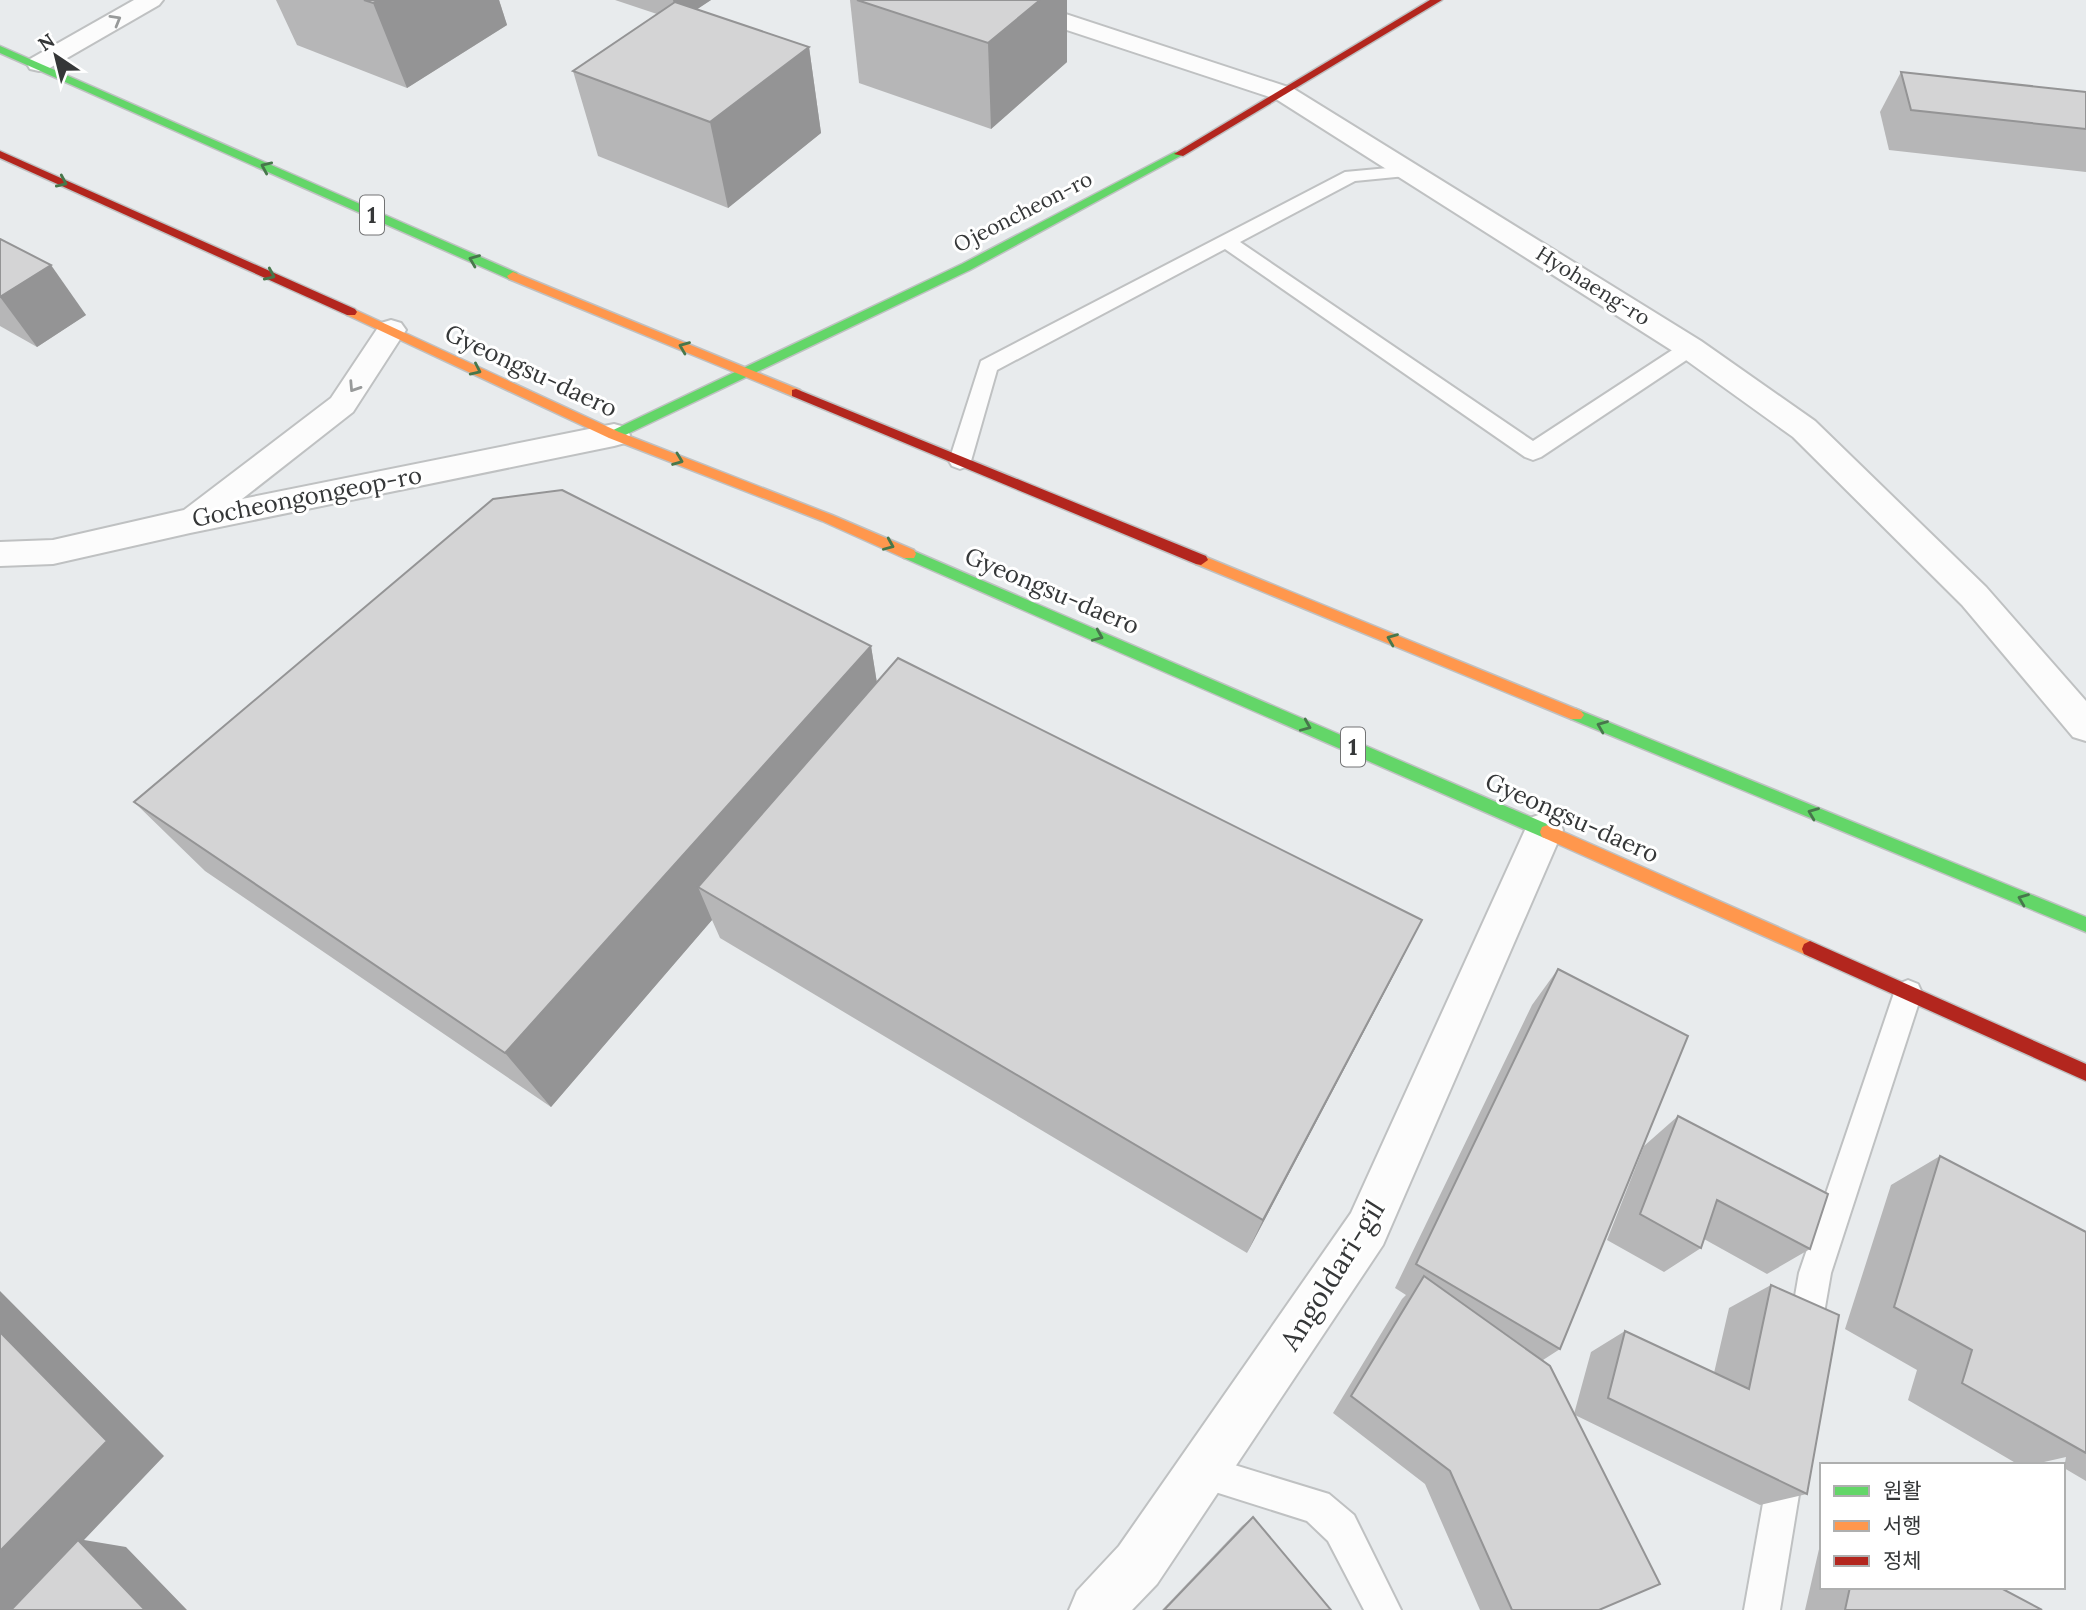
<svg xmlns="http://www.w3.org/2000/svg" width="2086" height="1610" viewBox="0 0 2086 1610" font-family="Lora,'Noto Sans KR',serif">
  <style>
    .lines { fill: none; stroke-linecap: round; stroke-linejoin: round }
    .lane-casing { stroke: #bfc1c2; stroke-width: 4 }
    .street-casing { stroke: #bfc1c2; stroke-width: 4 }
    .fast-casing { stroke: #bfc1c2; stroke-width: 3 }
    .slow-casing { stroke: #bfc1c2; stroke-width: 3 }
    .jam-casing { stroke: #bfc1c2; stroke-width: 3 }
    .lane { fill: #fcfcfc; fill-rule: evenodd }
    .street { fill: #fcfcfc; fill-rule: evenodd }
    .fast { fill: #63d668; fill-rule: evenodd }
    .slow { fill: #ff974d; fill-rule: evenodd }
    .jam { fill: #b3261e; fill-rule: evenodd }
    .wall { fill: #b6b6b7 }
    .shaded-wall { fill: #949495 }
    .building { fill: #d4d4d5; stroke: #949495; stroke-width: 2 }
    .oneway { stroke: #989a9a }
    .oneway2 { stroke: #47774b }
    .labels { text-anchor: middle; stroke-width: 6; stroke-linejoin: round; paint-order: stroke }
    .far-street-label { font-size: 21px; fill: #353738; stroke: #fff }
    .shield { fill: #fff; stroke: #727374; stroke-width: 2 }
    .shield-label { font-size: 23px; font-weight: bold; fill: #353738 }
    .street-label { font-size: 24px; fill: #353738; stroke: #fff }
    .near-street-label { font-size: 28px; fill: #353738; stroke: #fff }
  </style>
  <rect width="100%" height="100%" fill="#e8ebed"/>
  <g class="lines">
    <g class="lane-casing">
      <g id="lane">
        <path d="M1410 166 1419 171 1416 175 1355 181 1240 242 1533 441 1683 343H1697L1700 348 1697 353 1541 457 1533 460 1525 457 1225 249 997 370 971 461 968 466 960 469 952 466 949 461 981 361 1345 172Z"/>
        <path d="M1908 980 1918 984 1922 993 1831 1273 1820 1336 1816 1348 1804 1352 1792 1348 1788 1336 1799 1273 1894 993 1898 984Z"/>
        <path d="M1787 1447 1799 1452 1804 1464 1780 1610H1744L1770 1464 1775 1452Z"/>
        <path d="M1202 1455 1329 1494 1354 1515 1401 1610H1364L1328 1541 1307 1521 1190 1484 1185 1472 1190 1460Z"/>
      </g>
    </g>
    <g class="street-casing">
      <g id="street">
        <path d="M134 0H163L159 5 48 69 39 71 30 69 27 64 30 59Z"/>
        <path d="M987 0H1023L1294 89 1701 341 1815 421 1986 587 2086 701V741L2073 737 1962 605 1793 437 1679 355 1276 99 991 5Z"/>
        <path d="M391 320 401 323 406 330 353 412 242 499 614 424 625 427 630 435 625 443 614 446 190 533 53 564 0 566V542L53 540 184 510 331 398 381 323Z"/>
        <path d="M1544 813 1558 818 1563 830 1383 1245 1157 1584 1132 1610H1069L1077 1591 1119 1546 1351 1213 1525 830 1530 818Z"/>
      </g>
    </g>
    <g class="fast-casing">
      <g id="fast">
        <path d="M0 46 517 273 519 276 513 280 509 279 0 53Z"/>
        <path d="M1175 152 1184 154 970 270 619 438H609L608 435 609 432 962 264Z"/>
        <path d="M909 549 1554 827 1556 832 1554 837 1548 839 1542 837 904 558 902 554 904 550Z"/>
        <path d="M1576 709 2086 917V932L1571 719 1568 715 1571 711Z"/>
      </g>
    </g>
    <g class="slow-casing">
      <g id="slow">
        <path d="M513 272 800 390 802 393 796 397 792 396 509 279 507 276Z"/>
        <path d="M351 308 619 432 832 515 914 550 916 554 914 558H904L822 521 609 438 347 315V309Z"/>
        <path d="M1201 555 1581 711 1584 715 1581 719H1571L1196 564 1194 560Z"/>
        <path d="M1548 825 1816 944 1818 949 1816 954 1810 957 1804 954 1542 837 1540 832 1542 827Z"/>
      </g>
    </g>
    <g class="jam-casing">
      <g id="jam">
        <path d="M1430 0H1442L1183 156 1174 154Z"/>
        <path d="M0 151 355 309 357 312 355 315H347L0 158Z"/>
        <path d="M796 389 1206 556 1208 560 1201 565 1196 564 792 396V390Z"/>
        <path d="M1810 941 2086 1064V1081L1804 954 1802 949 1804 944Z"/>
      </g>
    </g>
    <use href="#lane" class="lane"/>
    <use href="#street" class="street"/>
    <use href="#fast" class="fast"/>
    <use href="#slow" class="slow"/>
    <use href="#jam" class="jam"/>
  </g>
  <g class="wall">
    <path d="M276 0H499L507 25 407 88 297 45Z"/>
    <path d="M615 0H711L697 9 809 47 821 133 728 208 598 156 573 71 657 14Z"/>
    <path d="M850 0H1067V62L991 129 859 83Z"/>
    <path d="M1901 72 2086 129V172L1889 150 1880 112Z"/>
    <path d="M0 239 86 315 37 347 0 326Z"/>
    <path d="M871 646 877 683 1397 969 1247 1253 720 938 712 920 551 1107 205 871 134 802Z"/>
    <path d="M1558 969 1560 1349 1543 1360 1574 1414 1591 1352 1625 1331 1714 1373 1729 1308 1771 1285 1807 1494 1760 1505 1575 1415 1599 1610H1480L1425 1484 1333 1413 1402 1299 1406 1295 1395 1288 1532 1005Z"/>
    <path d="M1678 1116 1810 1249 1767 1274 1704 1239 1701 1248 1664 1272 1607 1240 1644 1146Z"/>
    <path d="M1940 1156 2086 1232V1481L2064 1468 2066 1457 2031 1465H2019L1908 1400 1917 1370 1845 1329 1891 1185Z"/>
    <path d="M1253 1517 1331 1610H1162L1242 1526Z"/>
    <path d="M1822 1536V1587H1999L2042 1610H1805Z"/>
  </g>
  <g class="shaded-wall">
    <path d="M379 0H499L507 25 407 88 373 3Z"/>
    <path d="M673 0H711L678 22Z"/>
    <path d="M1040 0H1067V62L991 129 988 43Z"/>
    <path d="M809 47 821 133 728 208 710 122Z"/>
    <path d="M51 265 86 315 37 347 0 297Z"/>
    <path d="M871 646 883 721 698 887 712 920 551 1107 505 1053Z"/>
    <path d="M1422 920 1397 969 1247 1253 1263 1220Z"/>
    <path d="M0 1291 164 1456 84 1540 126 1547 187 1610H0Z"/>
  </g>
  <g class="building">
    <path d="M364 0H379L373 3Z"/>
    <path d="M857 0H1040L988 43Z"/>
    <path d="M675 2 809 47 710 122 573 71Z"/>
    <path d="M1901 72 2086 92V129L1911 110Z"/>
    <path d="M0 239 51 265 0 297Z"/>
    <path d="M562 490 871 646 505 1053 134 802 493 499Z"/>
    <path d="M898 658 1422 920 1263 1220 698 887Z"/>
    <path d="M1558 969 1688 1036 1560 1349 1416 1264Z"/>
    <path d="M1678 1116 1828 1194 1810 1249 1717 1200 1701 1248 1640 1214Z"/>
    <path d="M1940 1156 2086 1232V1453L1962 1383 1972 1350 1894 1307Z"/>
    <path d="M1424 1276 1550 1366 1660 1584 1599 1610H1512L1450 1471 1351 1396Z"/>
    <path d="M1771 1285 1839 1315 1807 1494 1608 1398 1625 1331 1749 1389Z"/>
    <path d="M0 1332 107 1441 0 1551Z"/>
    <path d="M1253 1517 1331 1610H1164Z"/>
    <path d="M78 1540 145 1610H11Z"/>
    <path d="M1850 1587H1999L2042 1610H1845Z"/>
  </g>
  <defs><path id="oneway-chevron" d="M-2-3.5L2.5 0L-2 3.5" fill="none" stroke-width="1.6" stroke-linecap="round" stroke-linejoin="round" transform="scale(1.75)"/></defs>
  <g class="oneway">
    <use href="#oneway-chevron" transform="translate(116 20) rotate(-30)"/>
    <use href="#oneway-chevron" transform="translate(354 387) rotate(123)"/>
  </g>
  <g class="oneway2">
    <use href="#oneway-chevron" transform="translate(266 167) rotate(-156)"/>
    <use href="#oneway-chevron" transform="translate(62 182) rotate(24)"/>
    <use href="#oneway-chevron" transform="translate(474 260) rotate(-158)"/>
    <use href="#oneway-chevron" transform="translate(270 275) rotate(24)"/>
    <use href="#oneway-chevron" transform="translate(684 347) rotate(-158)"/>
    <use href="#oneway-chevron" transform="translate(476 370) rotate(25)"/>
    <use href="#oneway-chevron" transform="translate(678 460) rotate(21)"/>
    <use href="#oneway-chevron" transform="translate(889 545) rotate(23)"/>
    <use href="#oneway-chevron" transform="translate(1098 636) rotate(23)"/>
    <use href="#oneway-chevron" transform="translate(1392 639) rotate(-158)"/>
    <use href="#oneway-chevron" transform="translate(1306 726) rotate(23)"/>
    <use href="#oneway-chevron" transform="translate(1602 726) rotate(-158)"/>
    <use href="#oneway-chevron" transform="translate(1813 813) rotate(-158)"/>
    <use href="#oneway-chevron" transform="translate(2023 899) rotate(-158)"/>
  </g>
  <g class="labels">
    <g class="far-street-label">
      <text transform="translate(1023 212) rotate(-27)" y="7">Ojeoncheon-ro</text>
      <text transform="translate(1593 286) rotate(32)" y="7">Hyohaeng-ro</text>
    </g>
    <g class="shield">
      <rect x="360" y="195.5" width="24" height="39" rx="5"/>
      <rect x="1341" y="727.5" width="24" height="39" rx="5"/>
    </g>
    <g class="shield-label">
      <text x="372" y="223">1</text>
      <text x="1353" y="755">1</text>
    </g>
    <g class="street-label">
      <text transform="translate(531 371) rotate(25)" y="8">Gyeongsu-daero</text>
      <text transform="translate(307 497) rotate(-11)" y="8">Gocheongongeop-ro</text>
      <text transform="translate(1052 591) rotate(23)" y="8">Gyeongsu-daero</text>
      <text transform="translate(1572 818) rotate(24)" y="8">Gyeongsu-daero</text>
    </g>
    <g class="near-street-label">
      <text transform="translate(1332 1275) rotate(-58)" y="10">Angoldari-gil</text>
    </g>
  </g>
  <rect x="1820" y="1463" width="245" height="126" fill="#ffffff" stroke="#aeafaf" stroke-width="2"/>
  <rect x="1834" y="1486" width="35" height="10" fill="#63d668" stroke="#aeafaf" stroke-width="2"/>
  <text x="1883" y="1498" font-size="21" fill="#353738">원활</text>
  <rect x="1834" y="1521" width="35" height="10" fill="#ff974d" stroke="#aeafaf" stroke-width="2"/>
  <text x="1883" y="1533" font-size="21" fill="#353738">서행</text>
  <rect x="1834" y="1556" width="35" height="10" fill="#b3261e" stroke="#aeafaf" stroke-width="2"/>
  <text x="1883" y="1568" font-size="21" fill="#353738">정체</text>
  <g transform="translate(56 56) rotate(325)" stroke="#ffffff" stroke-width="5" paint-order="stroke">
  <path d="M0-5L12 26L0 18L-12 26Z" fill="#353738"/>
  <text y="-10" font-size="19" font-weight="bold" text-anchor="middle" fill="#353738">N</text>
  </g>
</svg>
